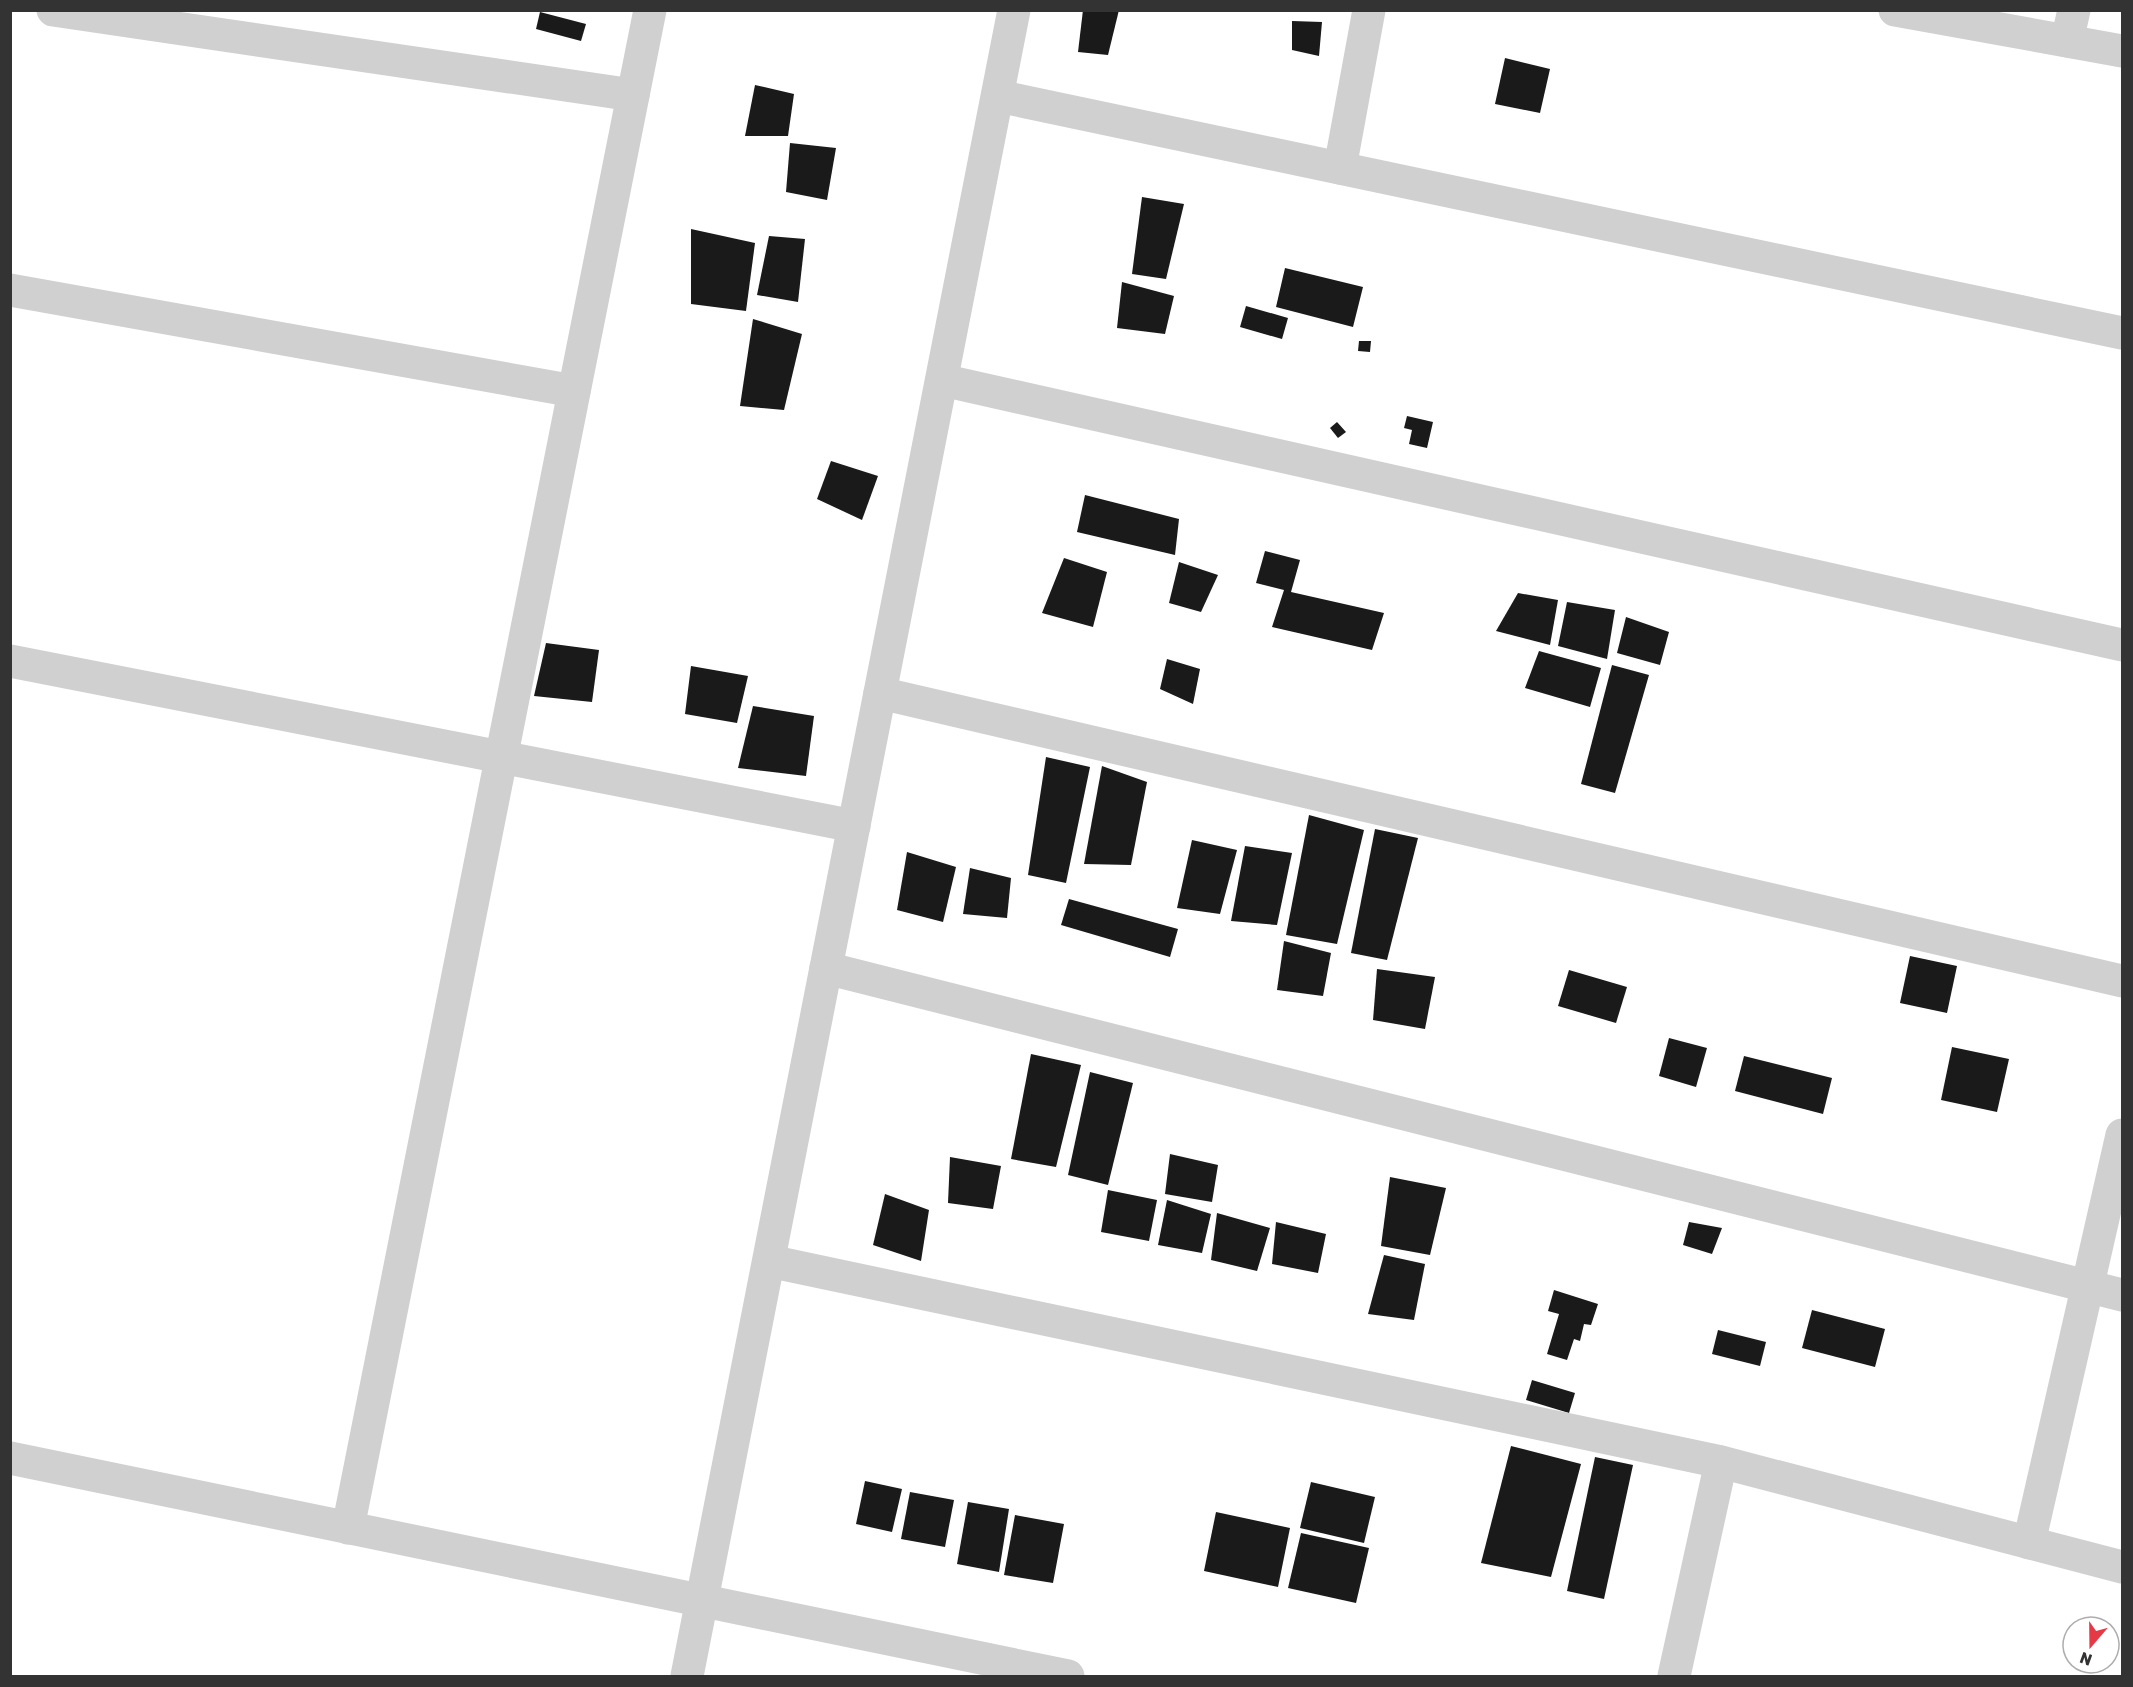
<svg xmlns="http://www.w3.org/2000/svg" width="2133" height="1687" viewBox="0 0 2133 1687" font-family="Rubik,sans-serif">
  <style>
    .building { fill: #1a1a1a }
    .lines { fill: none; stroke-linecap: round; stroke-linejoin: round }
    .street { stroke: #d0d0d0; stroke-width: 33 }
  </style>
  <rect width="100%" height="100%" fill="#fff"/>
  <g class="building">
    <path d="M1083 10H1119L1108 55 1078 52Z"/>
    <path d="M540 12 586 24 581 41 536 29Z"/>
    <path d="M1292 21 1322 22 1319 56 1292 50Z"/>
    <path d="M1505 58 1550 69 1540 113 1495 104Z"/>
    <path d="M755 85 794 94 788 136H745Z"/>
    <path d="M790 143 836 148 827 200 786 192Z"/>
    <path d="M1142 197 1184 204 1166 279 1132 274Z"/>
    <path d="M691 229 755 243 746 311 691 304Z"/>
    <path d="M769 236 805 239 798 302 757 295Z"/>
    <path d="M1285 268 1363 287 1353 327 1276 307Z"/>
    <path d="M1122 282 1174 296 1165 334 1117 328Z"/>
    <path d="M1246 306 1288 318 1282 339 1240 327Z"/>
    <path d="M753 319 802 334 784 410 740 406Z"/>
    <path d="M1359 341H1371L1370 352 1358 351Z"/>
    <path d="M1407 416 1433 422 1427 448 1409 444 1412 430 1404 428Z"/>
    <path d="M1337 422 1346 432 1338 438 1330 428Z"/>
    <path d="M831 461 878 476 862 520 817 499Z"/>
    <path d="M1085 495 1179 519 1175 555 1077 532Z"/>
    <path d="M1265 551 1300 560 1291 592 1384 613 1372 650 1272 627 1284 590 1256 583Z"/>
    <path d="M1064 558 1107 572 1093 627 1042 613Z"/>
    <path d="M1179 562 1218 575 1201 612 1169 603Z"/>
    <path d="M1518 593 1558 600 1550 645 1496 631Z"/>
    <path d="M1567 602 1615 610 1607 659 1558 646Z"/>
    <path d="M1626 617 1669 632 1660 665 1617 653Z"/>
    <path d="M546 643 599 650 592 702 534 696Z"/>
    <path d="M1539 651 1601 668 1590 707 1525 688Z"/>
    <path d="M1167 659 1200 669 1193 704 1160 689Z"/>
    <path d="M1612 665 1649 675 1615 793 1581 784Z"/>
    <path d="M691 666 748 676 737 723 685 714Z"/>
    <path d="M753 706 814 716 806 776 738 768Z"/>
    <path d="M1046 757 1090 767 1066 883 1028 875Z"/>
    <path d="M1102 766 1147 782 1131 865 1084 864Z"/>
    <path d="M1309 815 1364 830 1337 944 1286 935Z"/>
    <path d="M1375 829 1418 838 1387 960 1351 953Z"/>
    <path d="M1192 840 1237 850 1220 914 1177 908Z"/>
    <path d="M1245 846 1292 853 1277 925 1231 921Z"/>
    <path d="M907 852 956 867 943 922 897 910Z"/>
    <path d="M970 868 1011 878 1007 918 963 914Z"/>
    <path d="M1069 899 1178 929 1170 957 1061 925Z"/>
    <path d="M1284 941 1331 953 1323 996 1277 990Z"/>
    <path d="M1910 956 1957 966 1947 1013 1900 1003Z"/>
    <path d="M1377 969 1435 977 1425 1029 1373 1020Z"/>
    <path d="M1569 970 1627 987 1616 1023 1558 1006Z"/>
    <path d="M1669 1038 1707 1048 1696 1087 1659 1076Z"/>
    <path d="M1952 1047 2009 1059 1997 1112 1941 1100Z"/>
    <path d="M1031 1054 1081 1065 1056 1167 1011 1159Z"/>
    <path d="M1744 1056 1832 1078 1823 1114 1735 1091Z"/>
    <path d="M1090 1072 1133 1083 1108 1185 1068 1175Z"/>
    <path d="M1170 1154 1218 1165 1212 1202 1165 1194Z"/>
    <path d="M950 1157 1001 1166 993 1209 948 1203Z"/>
    <path d="M1390 1177 1446 1188 1430 1255 1381 1246Z"/>
    <path d="M1108 1190 1157 1200 1149 1241 1101 1232Z"/>
    <path d="M885 1194 929 1210 921 1261 873 1245Z"/>
    <path d="M1167 1200 1211 1214 1202 1253 1158 1245Z"/>
    <path d="M1217 1213 1270 1228 1257 1271 1211 1260Z"/>
    <path d="M1276 1222 1326 1234 1318 1273 1272 1264Z"/>
    <path d="M1689 1222 1722 1228 1712 1254 1683 1245Z"/>
    <path d="M1384 1255 1425 1264 1414 1320 1368 1314Z"/>
    <path d="M1554 1290 1598 1304 1591 1325 1584 1324 1580 1341 1574 1339 1567 1360 1547 1354 1559 1314 1548 1311Z"/>
    <path d="M1812 1310 1885 1329 1875 1367 1802 1348Z"/>
    <path d="M1718 1330 1766 1342 1760 1366 1712 1354Z"/>
    <path d="M1532 1380 1575 1393 1569 1413 1526 1400Z"/>
    <path d="M1511 1446 1581 1464 1551 1577 1481 1563Z"/>
    <path d="M1595 1457 1633 1465 1604 1599 1567 1591Z"/>
    <path d="M865 1481 902 1489 892 1532 856 1524Z"/>
    <path d="M1311 1482 1375 1497 1364 1543 1300 1528Z"/>
    <path d="M910 1492 954 1500 945 1547 901 1539Z"/>
    <path d="M968 1502 1009 1509 999 1572 957 1564Z"/>
    <path d="M1216 1512 1290 1528 1278 1587 1204 1571Z"/>
    <path d="M1015 1515 1064 1524 1053 1583 1004 1575Z"/>
    <path d="M1301 1533 1369 1548 1356 1603 1288 1588Z"/>
  </g>
  <g class="lines">
    <g class="street">
      <path d="M53 10 633 95"/>
      <path d="M1895 10 2122 51"/>
      <path d="M2067 41 2074 10"/>
      <path d="M998 96 2122 333"/>
      <path d="M1340 168 1369 10"/>
      <path d="M10 290 574 391"/>
      <path d="M942 380 2122 645"/>
      <path d="M10 661 854 826"/>
      <path d="M880 693 2122 981"/>
      <path d="M826 968 2122 1295"/>
      <path d="M769 1261 1721 1462 2122 1567"/>
      <path d="M10 1458 1068 1676"/>
      <path d="M348 1528 650 10"/>
      <path d="M2029 1543 2122 1135"/>
      <path d="M687 1676 1014 10"/>
      <path d="M1674 1676 1721 1462"/>
    </g>
  </g>
  <rect width="2133" height="1687" fill="none" stroke="#333333" stroke-width="24"/>
  <g transform="translate(2091 1645) rotate(200)"><circle r="28" fill="#ffffff" stroke="#adadad" stroke-width="1.5"/>
  <path d="M0-4.5L10 22L0 15L-10 22Z" fill="#e63946"/>
  <text y="-9" font-size="16" font-weight="bold" text-anchor="middle" fill="#333333">N</text>
  </g>
</svg>
